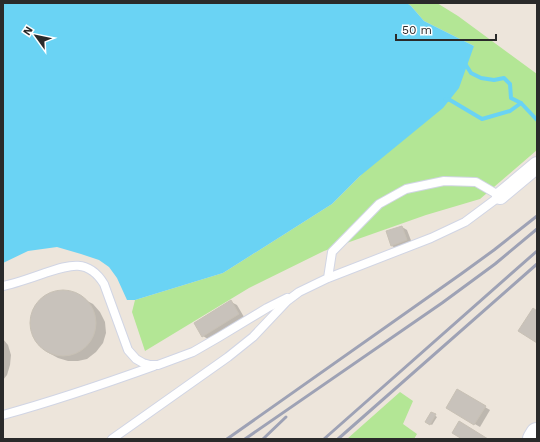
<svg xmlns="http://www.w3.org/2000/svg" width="540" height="442" viewBox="0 0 540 442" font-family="'Work Sans',sans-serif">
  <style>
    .green { fill: #b3e695 }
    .water { fill: #6ad3f4 }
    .shadow { fill: #0003 }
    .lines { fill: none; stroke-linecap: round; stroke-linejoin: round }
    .stream { stroke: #6ad3f4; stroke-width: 4 }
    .building { fill: #c8c2bb; stroke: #c8c1b5 }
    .service-casing { stroke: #d1d5e4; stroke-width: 10 }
    .minor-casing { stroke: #d1d5e4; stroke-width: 18 }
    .secondary-casing { stroke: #d1d5e4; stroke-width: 24 }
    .service { stroke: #fff; stroke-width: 8 }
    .minor { stroke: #fff; stroke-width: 16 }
    .secondary { stroke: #fff; stroke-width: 22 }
    .rail { stroke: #9ea2b5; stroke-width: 3 }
  </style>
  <rect width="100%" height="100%" fill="#ede5db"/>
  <g class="green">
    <path d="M407 3H437L458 16 537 74V150L480 199 426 215 324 251 249 288 145 351 132 312 135 300 223 273 332 204 360 176 474 46 424 21 411 6Z"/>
    <path d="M400 392 413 401 403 424 417 434 414 439H347Z"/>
  </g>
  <path class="water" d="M3 3H407L411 6 424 21 474 46 459 88 443 108 360 176 332 204 223 273 135 300H127L117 278 109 267 99 260 81 254 57 247 28 251 3 263Z"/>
  <g class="shadow">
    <path d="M402 227 407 230 412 243 397 249 392 246Z"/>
    <path d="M61 291 72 293 93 304 100 312 105 322 106 333 103 343 96 352 87 359 78 361H68L58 358 47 352 39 345 34 337 31 328V318L35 308 41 300 50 294Z"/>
    <path d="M231 302 237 305 244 317 208 339 203 336Z"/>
    <path d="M3 339 8 345 11 355 10 365 7 375 3 380Z"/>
    <path d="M458 391 490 410 480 427 447 408Z"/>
    <path d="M431 413 437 417 432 425 426 421Z"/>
  </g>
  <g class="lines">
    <g class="stream">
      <path d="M464 62 471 73 481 78 494 80 504 78 510 84 511 98 521 103"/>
      <path d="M445 99 450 100 482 119 510 111 521 103 537 120"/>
    </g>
  </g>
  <g class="building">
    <path d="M402 226 407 240 391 246 386 231Z"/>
    <circle cx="63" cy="323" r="33"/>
    <path d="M231 300 239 314 202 337 194 323Z"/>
    <path d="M533 308 537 311V343L518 331Z"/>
    <path d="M457 389 486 406 474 425 446 408Z"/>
    <path d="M431 412 436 414 430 425 425 422Z"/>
    <path d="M459 421 488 439H462L452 433Z"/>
  </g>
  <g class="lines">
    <g class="service-casing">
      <g id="service">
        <path d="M3 286C17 283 31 278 45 273 69 265 88 258 104 284L128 350 136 359 143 363 150 365H158L193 352 219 337 267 308 287 298"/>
        <path d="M3 415C54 401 104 384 154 366"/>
        <path d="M112 439 228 357 253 337 287 301 299 292 328 278 431 238 465 222 500 196 476 182 444 181 406 189 379 204 332 252 328 278"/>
      </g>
    </g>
    <g class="minor-casing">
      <path id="minor" d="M500 196 537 165"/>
    </g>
    <g class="secondary-casing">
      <path id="secondary" d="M534 439 537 434"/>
    </g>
    <use href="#service" class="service"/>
    <use href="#minor" class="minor"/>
    <use href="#secondary" class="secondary"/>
    <g class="rail">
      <path d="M227 439 461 274 494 250 537 216"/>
      <path d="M245 439 442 303 495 264 537 229"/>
      <path d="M263 439 286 417"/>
      <path d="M324 439 537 251"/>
      <path d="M338 439 537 264"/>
    </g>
  </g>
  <rect width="540" height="442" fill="none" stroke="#2a2a2a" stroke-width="8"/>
  <g transform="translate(36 36) rotate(303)" stroke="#ffffff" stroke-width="3" paint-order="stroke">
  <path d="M0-3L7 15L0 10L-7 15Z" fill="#2a2a2a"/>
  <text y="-6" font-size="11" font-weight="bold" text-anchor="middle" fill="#2a2a2a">N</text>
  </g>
  <path d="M396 34v6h100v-6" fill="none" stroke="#2a2a2a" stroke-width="2"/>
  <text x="402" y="34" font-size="12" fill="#2a2a2a" stroke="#ffffff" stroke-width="3" paint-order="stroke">50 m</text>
</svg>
